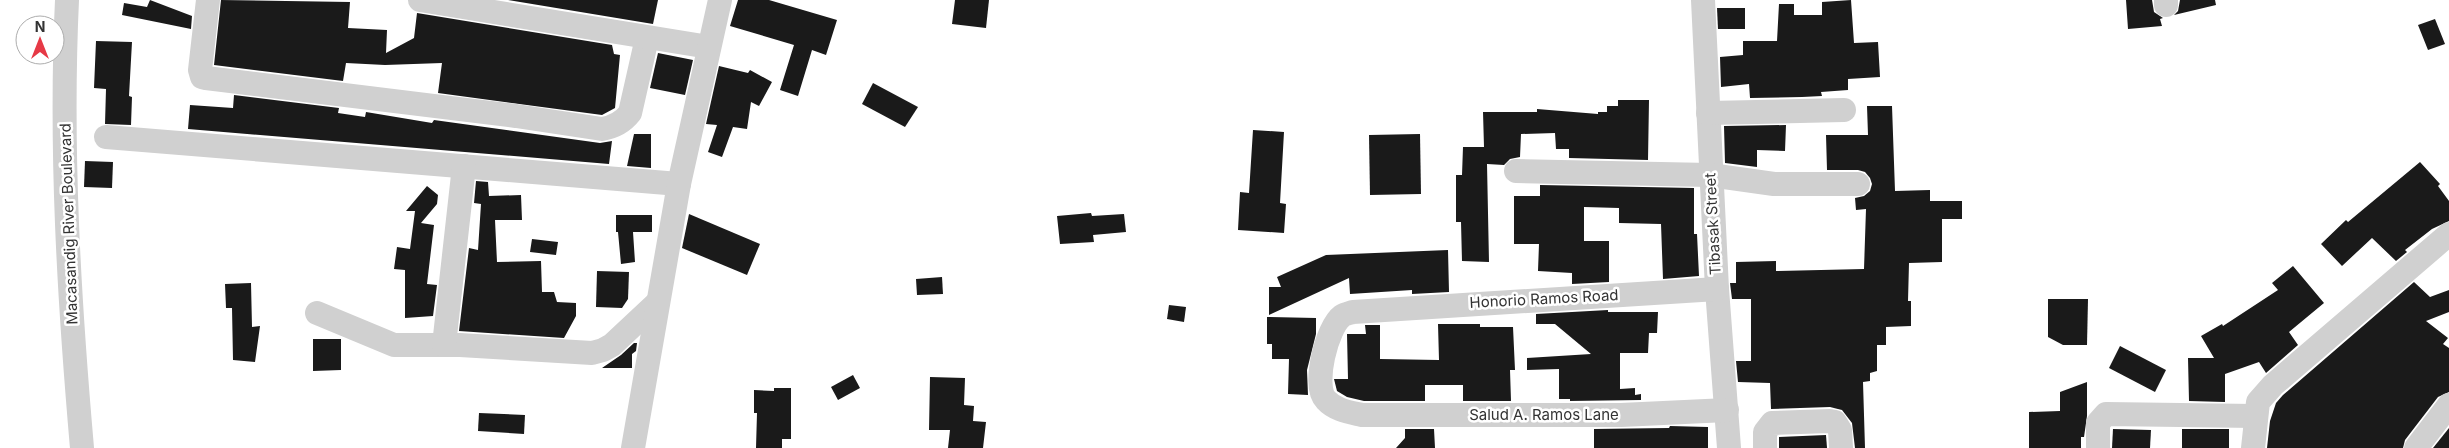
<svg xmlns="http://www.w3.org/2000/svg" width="2449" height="448" viewBox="0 0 2449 448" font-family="Inter,sans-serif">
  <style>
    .building { fill: #1a1a1a }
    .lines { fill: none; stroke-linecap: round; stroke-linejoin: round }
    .minor { stroke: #d0d0d0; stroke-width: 24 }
    .labels { text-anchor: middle; stroke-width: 5; stroke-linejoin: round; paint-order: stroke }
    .street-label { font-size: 15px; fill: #333; stroke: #fff }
  </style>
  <rect width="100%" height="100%" fill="#fff"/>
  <g class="building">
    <path d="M150 0 192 16 191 29 122 15 124 3 147 7Z"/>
    <path d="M221 0 350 2 348 28 387 30 386 53 414 38 417 13 612 45 614 54 620 55 615 108 602 115 438 93 442 63 385 65 346 63 343 81 214 65Z"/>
    <path d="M508 0H658L653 24Z"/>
    <path d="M738 0H769L837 20 826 55 812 50 798 96 780 90 794 45 730 26Z"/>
    <path d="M955 0H989L986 28 952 24Z"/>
    <path d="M1851 0 1854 43 1878 42 1880 77 1848 79V90L1821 92 1822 96 1802 97 1750 98 1749 84 1721 87 1720 57 1743 55V41H1777L1779 4H1794V15H1822V2Z"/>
    <path d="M2126 0H2152L2154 12 2163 18 2160 19 2162 26 2128 29Z"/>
    <path d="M2180 0H2215L2216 5 2174 15 2178 11Z"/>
    <path d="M1717 8H1745V29H1718Z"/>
    <path d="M2435 19 2445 44 2428 50 2418 25Z"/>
    <path d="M96 41 132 42 129 96 132 97 131 125 105 124 106 89 94 88Z"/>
    <path d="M658 53 693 60 685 95 650 88Z"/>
    <path d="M719 66 748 73 750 70 772 82 759 106 751 102 747 129 733 127 722 157 708 152 717 125 706 124Z"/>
    <path d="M873 83 918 107 905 127 862 104Z"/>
    <path d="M234 95 339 108 338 113 365 117 366 112 432 123 434 120 600 143 612 141 609 164 188 129 190 105 233 108Z"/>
    <path d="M1618 100H1649L1648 160 1569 158V149H1556L1555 133 1521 134 1520 157 1510 159 1504 165 1487 164 1489 262 1462 261 1461 222H1456V175H1462L1463 147H1484L1483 112H1537V109L1598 114V112H1607V106H1618Z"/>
    <path d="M1867 106H1892L1895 191 1930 190V201H1962V219H1942V262L1909 263 1908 301H1911V326L1886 327V345H1877V371L1870 373V381L1863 382 1865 448H1855L1852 423 1842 410 1830 407 1771 409 1770 383 1738 382 1736 361H1751V299H1732L1730 283H1736V262L1776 261V271L1864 269 1866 209 1856 210 1855 198 1864 196 1870 191 1872 184 1870 178 1865 172 1858 170H1827L1826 135H1868Z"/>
    <path d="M1786 125 1785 151 1757 150V167L1725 163 1724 126Z"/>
    <path d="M1253 130 1284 132 1280 203 1286 204 1284 233 1238 230 1240 192 1249 193Z"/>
    <path d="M634 134H651V168L627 166Z"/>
    <path d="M1420 134 1421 194 1370 195 1369 135Z"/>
    <path d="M85 161 113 162 112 188 84 187Z"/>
    <path d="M2420 162 2440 184 2438 186 2449 201V221L2432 229 2405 250 2407 252 2396 261 2372 238 2342 266 2321 244 2346 220 2348 222Z"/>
    <path d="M476 181 488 182 489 196 521 195 522 220H495L497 262 541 261 542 292H554L557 302 576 303V316L564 338 459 331 469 248 478 250 481 204 474 203Z"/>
    <path d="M1540 185 1694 188V234H1697L1699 276 1663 279 1661 224 1619 223V208L1584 207V241H1609V282L1572 284V273L1538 271 1539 244H1514V196H1540Z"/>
    <path d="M427 186 438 195 437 204 421 223 434 225 427 284 437 285 433 316 405 318V270L394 269 397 247 410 249 415 211H406Z"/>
    <path d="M1091 213 1092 216 1124 214 1126 232 1093 235 1094 242 1060 244 1057 216Z"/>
    <path d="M689 214 760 244 747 275 682 248Z"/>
    <path d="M616 215H652V232H633L635 262 621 264 618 232H616Z"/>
    <path d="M532 239 558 242 556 255 530 252Z"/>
    <path d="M1448 250 1449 292 1412 294V290L1350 294 1349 278 1269 315V287H1281L1277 277 1326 255Z"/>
    <path d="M2293 266 2324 303 2289 332 2298 345 2266 373 2259 362 2225 374V402L2189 401 2188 358H2214L2201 336 2222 324 2223 326 2278 290 2272 283Z"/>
    <path d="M597 271 629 272 628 299 622 308 596 307Z"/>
    <path d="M942 277 943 294 917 295 916 279Z"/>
    <path d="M2414 282 2430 297 2449 290V312L2426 321 2448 338 2443 344 2449 348V392L2438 397 2405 440 2403 448H2267L2270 421 2276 403 2283 395Z"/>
    <path d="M251 283 252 327 260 326 255 362 233 360 232 308H226L225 284Z"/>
    <path d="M2048 299H2088L2087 345H2063L2048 337Z"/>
    <path d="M1169 305 1186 307 1184 322 1167 319Z"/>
    <path d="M1608 310V312H1658L1657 333H1649L1648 353H1620V389L1635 388V395L1641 394V400L1570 401V399H1559V369L1527 370V358L1591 354 1555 324H1536V314Z"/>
    <path d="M1267 317 1316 318V334L1307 370 1308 395 1288 394 1289 359H1272V344H1267Z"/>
    <path d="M1438 324H1480V327H1513L1515 370H1510L1511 401H1463V385H1425V401H1364L1347 397 1337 391 1334 379H1348L1347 334H1366L1365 325H1380V359L1439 360Z"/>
    <path d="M313 339H341V370L313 371Z"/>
    <path d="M634 343H637L636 351 632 354V368H602L621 355Z"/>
    <path d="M2120 346 2166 370 2155 392 2109 368Z"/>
    <path d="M853 375 860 388 838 400 831 387Z"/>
    <path d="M930 377 965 378 964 405 974 406 973 421 986 422 983 448H948L950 430H929Z"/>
    <path d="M2087 382V416L2084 437H2081V448H2029V412L2060 411V392Z"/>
    <path d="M774 388H791V439H782V448H756L757 413H754V390L774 391Z"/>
    <path d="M479 413 525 415 524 434 478 431Z"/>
    <path d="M1670 426 1708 427V448H1594V429L1669 428Z"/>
    <path d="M2449 428V448H2433Z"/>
    <path d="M1405 429H1434L1435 448H1396L1405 438Z"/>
    <path d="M2113 429 2151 430 2150 448H2112Z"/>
    <rect x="2182" y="429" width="47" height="19"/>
    <path d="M1826 435 1827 448H1779V437Z"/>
  </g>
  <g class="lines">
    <g class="minor">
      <path d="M67 0C60 149 69 299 82 448"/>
      <path d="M208 0 200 70 202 77 206 78 516 116 602 129C614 127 623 122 630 113L647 38"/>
      <path d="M420 0 709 47"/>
      <path d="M1703 0 1717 289 1729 448"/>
      <path d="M2166 0V5"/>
      <path d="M1708 113 1844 110"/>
      <path d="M106 137 679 184"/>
      <path d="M1516 171 1710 175 1774 184H1858"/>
      <path d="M1717 289 1353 312C1350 313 1345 314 1342 316 1327 327 1312 386 1326 400 1335 410 1349 412 1362 415H1621L1727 410"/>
      <path d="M317 313 394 345H460L592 353 603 350 612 345 658 302"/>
      <path d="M444 345 464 166"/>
      <path d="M633 448 679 184 720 0"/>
      <path d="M1765 448V432L1772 423 1830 421 1835 422 1840 430 1841 448"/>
      <path d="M2098 448V423L2106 414 2255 416"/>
      <path d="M2253 448 2258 402 2273 385 2449 234"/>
      <path d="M2416 448 2449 405"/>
    </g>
  </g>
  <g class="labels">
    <g class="street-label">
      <text transform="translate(69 224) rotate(-92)" y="5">Macasandig River Boulevard</text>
      <text transform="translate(1713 224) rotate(-93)" y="5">Tibasak Street</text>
      <text transform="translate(1544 299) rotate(-3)" y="5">Honorio Ramos Road</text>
      <text x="1544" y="420">Salud A. Ramos Lane</text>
    </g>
  </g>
  <g transform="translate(40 40)"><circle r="24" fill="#ffffff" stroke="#adadad"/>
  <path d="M0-4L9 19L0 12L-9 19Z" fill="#e63946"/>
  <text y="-8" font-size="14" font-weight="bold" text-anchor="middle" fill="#333333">N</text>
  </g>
</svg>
